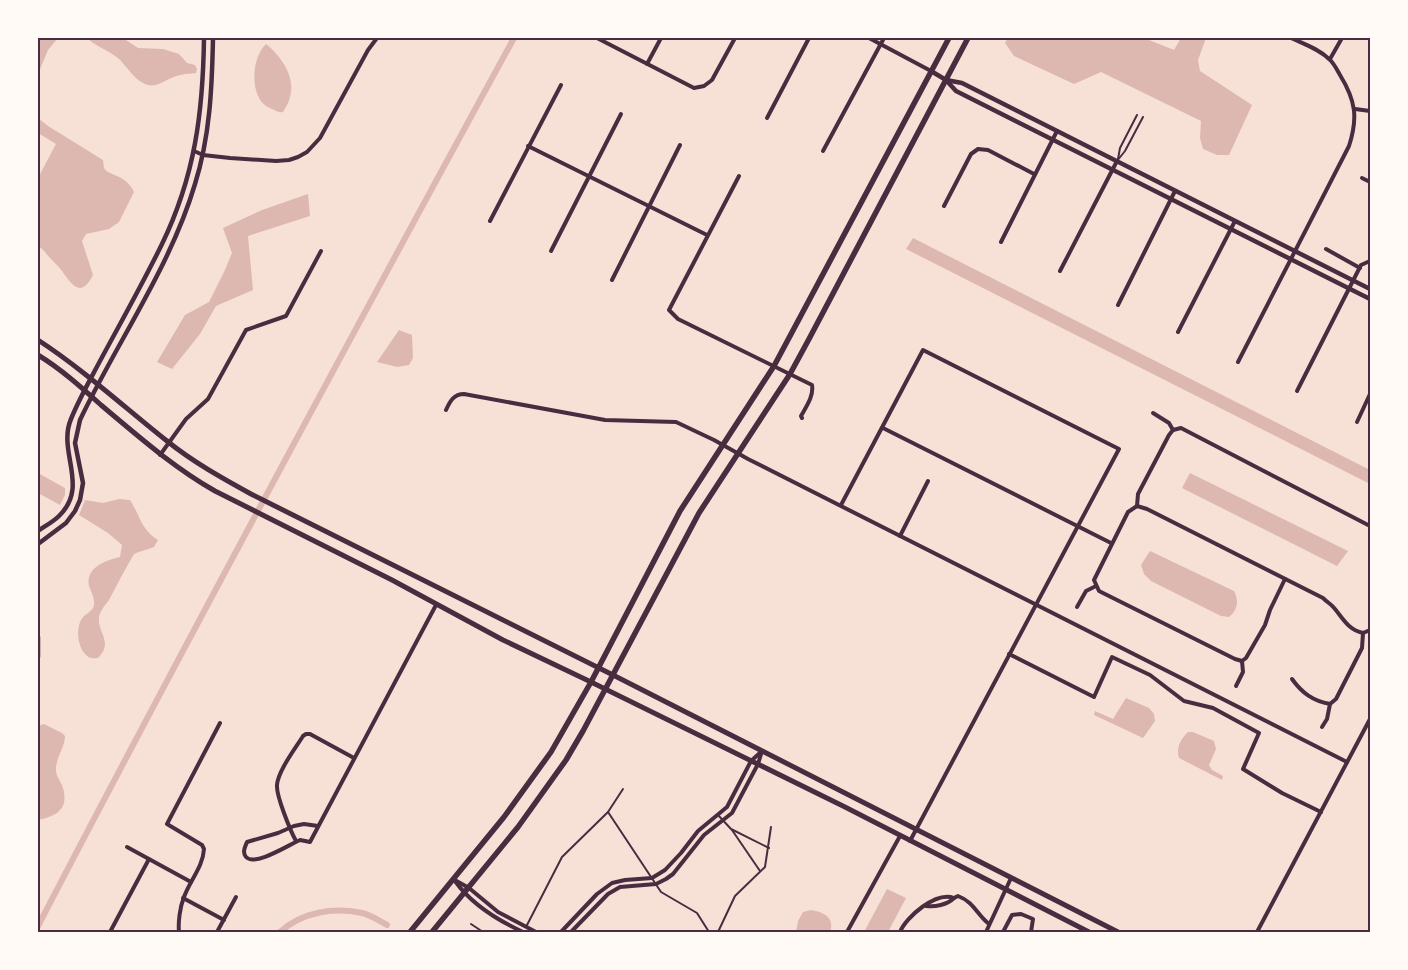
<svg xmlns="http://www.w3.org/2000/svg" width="1408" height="970" viewBox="0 0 1408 970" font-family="Poppins,sans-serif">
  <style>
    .water { fill: #dcb8b0 }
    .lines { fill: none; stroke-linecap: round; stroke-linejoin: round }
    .canal { stroke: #dcb8b0; stroke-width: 6 }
    .service { stroke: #4a2c40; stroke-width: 2 }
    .minor { stroke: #4a2c40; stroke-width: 4 }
    .tertiary { stroke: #4a2c40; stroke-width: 4.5 }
    .secondary { stroke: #4a2c40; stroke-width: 5 }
    .primary { stroke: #4a2c40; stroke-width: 5.5 }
    .neatline { fill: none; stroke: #4a2c40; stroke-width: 2 }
  </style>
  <rect width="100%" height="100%" fill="#f7e1d7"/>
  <g class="water">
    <path d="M38 38H58L48 50 38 74Z"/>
    <path d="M87 38H123L138 48 163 49 179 54 187 63 195 65 197 69 196 73C191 74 186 73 181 75 173 76 166 81 159 84 141 91 130 70 119 59 109 50 96 47 87 38Z"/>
    <path d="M1008 38H1144L1174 50 1181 38H1206L1198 60 1200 71 1252 105 1229 155H1217L1203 149 1200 138 1201 121 1101 72 1074 84 1014 56 1005 43Z"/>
    <path d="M266 44C281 56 296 77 290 97 289 102 286 107 283 112 279 113 277 111 272 109 249 102 250 59 266 44Z"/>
    <path d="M38 118 48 126 103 160C103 161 104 167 104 168 108 176 126 174 134 192L119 222 109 229 86 234 82 241 93 275C81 299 72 285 62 271 57 264 50 259 45 252L41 248 38 249V178L56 144 38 133Z"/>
    <path d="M308 194 310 216 248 236 253 290 216 306 200 334 172 369 157 362 185 315 209 302 224 272 232 253 223 228 262 210Z"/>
    <path d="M913 238 1370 470V484L906 249Z"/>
    <path d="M399 330 412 335 413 358 409 365 397 367 377 362Z"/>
    <path d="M38 473 65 488V495L60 505 38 493Z"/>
    <path d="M1190 473 1348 551 1337 566 1182 488Z"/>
    <path d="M119 499 130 500C141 517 140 528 158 540L154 547C147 550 140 551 134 554 125 569 117 585 109 600 105 605 100 611 99 617 97 633 114 641 98 658 89 659 87 657 82 650 77 641 76 624 84 616 88 613 93 610 94 605 95 599 91 591 89 586 85 568 106 560 120 557L122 545 108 533 79 515 85 500 103 503Z"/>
    <path d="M1150 551 1234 591C1239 600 1238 610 1229 617L1221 616 1151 581 1144 574 1141 565Z"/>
    <path d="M1126 698 1149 708 1154 714 1155 721 1143 738 1094 715 1095 711 1113 719Z"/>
    <path d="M44 724 62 733 65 736C65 748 55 758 56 771 56 775 60 781 62 785 70 808 58 816 38 820V726Z"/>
    <path d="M1188 732H1193L1214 741 1216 749 1209 765 1212 770 1223 776 1222 780 1179 758C1176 748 1180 740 1188 732Z"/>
    <path d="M887 889 906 898 888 932H864Z"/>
    <path d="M811 910C824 912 835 918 830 932H796L798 921 803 912Z"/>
  </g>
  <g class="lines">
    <g class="canal">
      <path d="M38 926C193 628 353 333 514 38"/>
      <path d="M280 932C302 912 333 907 362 913 371 915 380 921 387 925"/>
    </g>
    <g class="service">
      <path d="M1118 159 1120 148 1137 115"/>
      <path d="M1117 161 1125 151 1143 117"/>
      <path d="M608 812 661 892 697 913 709 932"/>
      <path d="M718 815 731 829 769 848"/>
      <path d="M732 830 760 871"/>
      <path d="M471 924 483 932"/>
      <path d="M526 927 562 857 608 812 623 789"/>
      <path d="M718 932 735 896 765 867 771 827"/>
    </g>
    <g class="minor">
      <path d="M597 38 694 88 704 86 712 80 735 38"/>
      <path d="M869 38 931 71"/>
      <path d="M1330 59 1342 38"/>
      <path d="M647 64 661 38"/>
      <path d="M1355 109 1370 111"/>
      <path d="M767 118 809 38"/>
      <path d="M528 146 707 235"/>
      <path d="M194 151 203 155 230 158 276 161 289 160 298 157 307 152 320 138 368 50 377 38"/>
      <path d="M823 151 884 38"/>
      <path d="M739 176 669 310 678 319 812 385C814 396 806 407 801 416L802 418"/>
      <path d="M1362 178 1370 182"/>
      <path d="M944 206 971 154 978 149 988 150 1034 174"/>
      <path d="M490 221 561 85"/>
      <path d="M1001 242 1057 131"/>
      <path d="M1326 249 1360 268"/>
      <path d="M551 251 621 114"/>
      <path d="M1060 271 1117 161"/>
      <path d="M612 280 680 145"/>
      <path d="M1118 305 1175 191"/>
      <path d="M1178 332 1235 221"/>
      <path d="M1238 362 1349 146C1358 118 1356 101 1340 75 1337 70 1334 63 1329 59 1319 49 1304 44 1291 38"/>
      <path d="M1297 391 1361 265 1370 261"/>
      <path d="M446 410C450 401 454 394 464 394L605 420 676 422 714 440 748 459 1347 762"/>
      <path d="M1153 413 1169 423 1173 430"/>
      <path d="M1357 422 1370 394"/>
      <path d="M883 428 1111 543"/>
      <path d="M1173 430 1169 435 1138 494 1137 506 1128 512 1094 580 1099 591 1235 659 1242 661"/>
      <path d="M1173 430 1181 428 1370 526"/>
      <path d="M160 455 186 419 208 399 246 330 286 316 321 251"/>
      <path d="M841 505 923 350 1119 449 910 841"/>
      <path d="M1137 506 1147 509 1323 598C1327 602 1332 605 1335 609 1344 620 1349 630 1363 633"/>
      <path d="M900 536 928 481"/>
      <path d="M1077 607 1086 591 1096 586"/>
      <path d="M1363 633 1370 630"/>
      <path d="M1009 654 1094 697 1112 657 1150 675 1184 701 1213 708 1259 733 1243 769 1282 793 1321 812"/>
      <path d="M1242 661 1246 658 1265 625 1270 610 1285 579"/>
      <path d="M1292 679C1302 693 1313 701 1330 704L1336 699 1362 648 1363 633"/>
      <path d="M1236 686 1243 672 1242 661"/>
      <path d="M1322 727 1327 719 1330 704"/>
      <path d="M318 826 304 824 294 826 278 833 247 842C245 847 242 852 246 857 255 867 290 844 300 840L310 842 436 605"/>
      <path d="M296 841C291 832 276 796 277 785 278 771 295 749 303 736L306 734H310L354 758"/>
      <path d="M127 847 191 882"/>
      <path d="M453 879 469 888 498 912 536 932"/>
      <path d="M455 881C472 905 497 920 523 932"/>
      <path d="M183 898 224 920"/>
      <path d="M926 906C935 907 947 905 954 898"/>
      <path d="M110 932 149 859"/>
      <path d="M179 932C178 922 180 907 184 897 190 880 203 867 204 849L202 845 167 824 220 723"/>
      <path d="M217 932 236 897"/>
      <path d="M561 932 597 894 612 883 625 880 652 878 665 870 681 853 698 831 727 807 751 761 762 751"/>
      <path d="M571 932 608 894 620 887 656 884 666 879 673 874 704 835 732 813 758 764 762 751"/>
      <path d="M847 932 900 836"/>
      <path d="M900 932C906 917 936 891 954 898L958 896C974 902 977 915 989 924"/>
      <path d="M986 932 1011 878"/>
      <path d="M1003 932 1012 915 1021 914 1033 919 1031 932"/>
      <path d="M1257 932 1370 719"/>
    </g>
    <g class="tertiary">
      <path d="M931 71 946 80 956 91 1370 299"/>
      <path d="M946 80 962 83 1370 289"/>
      <path d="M38 531C45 526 53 522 59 516 90 486 57 452 71 419 79 399 90 380 100 361 121 322 143 283 162 244 195 176 203 112 204 38"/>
      <path d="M38 544 66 523 75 511 80 500 83 483 75 443 80 420C117 342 170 268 195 184 210 136 212 88 213 38"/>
      <path d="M38 637V657"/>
    </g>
    <g class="secondary">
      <path d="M38 340C84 370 124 407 167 441 193 462 222 478 251 494L613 675 1118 932"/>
      <path d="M38 355C61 369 81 387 101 405 138 436 173 467 215 491L392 580 503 640 591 682 845 807 1089 932"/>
    </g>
    <g class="primary">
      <path d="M410 932 504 817 551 752 591 682 680 511 774 366 949 38"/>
      <path d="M432 932 518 827 566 760 583 731 699 513 790 374 809 339 968 38"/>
    </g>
  </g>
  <rect width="1408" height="970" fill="none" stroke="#fffaf5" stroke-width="78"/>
  <rect x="39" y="39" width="1330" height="892" class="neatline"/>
</svg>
